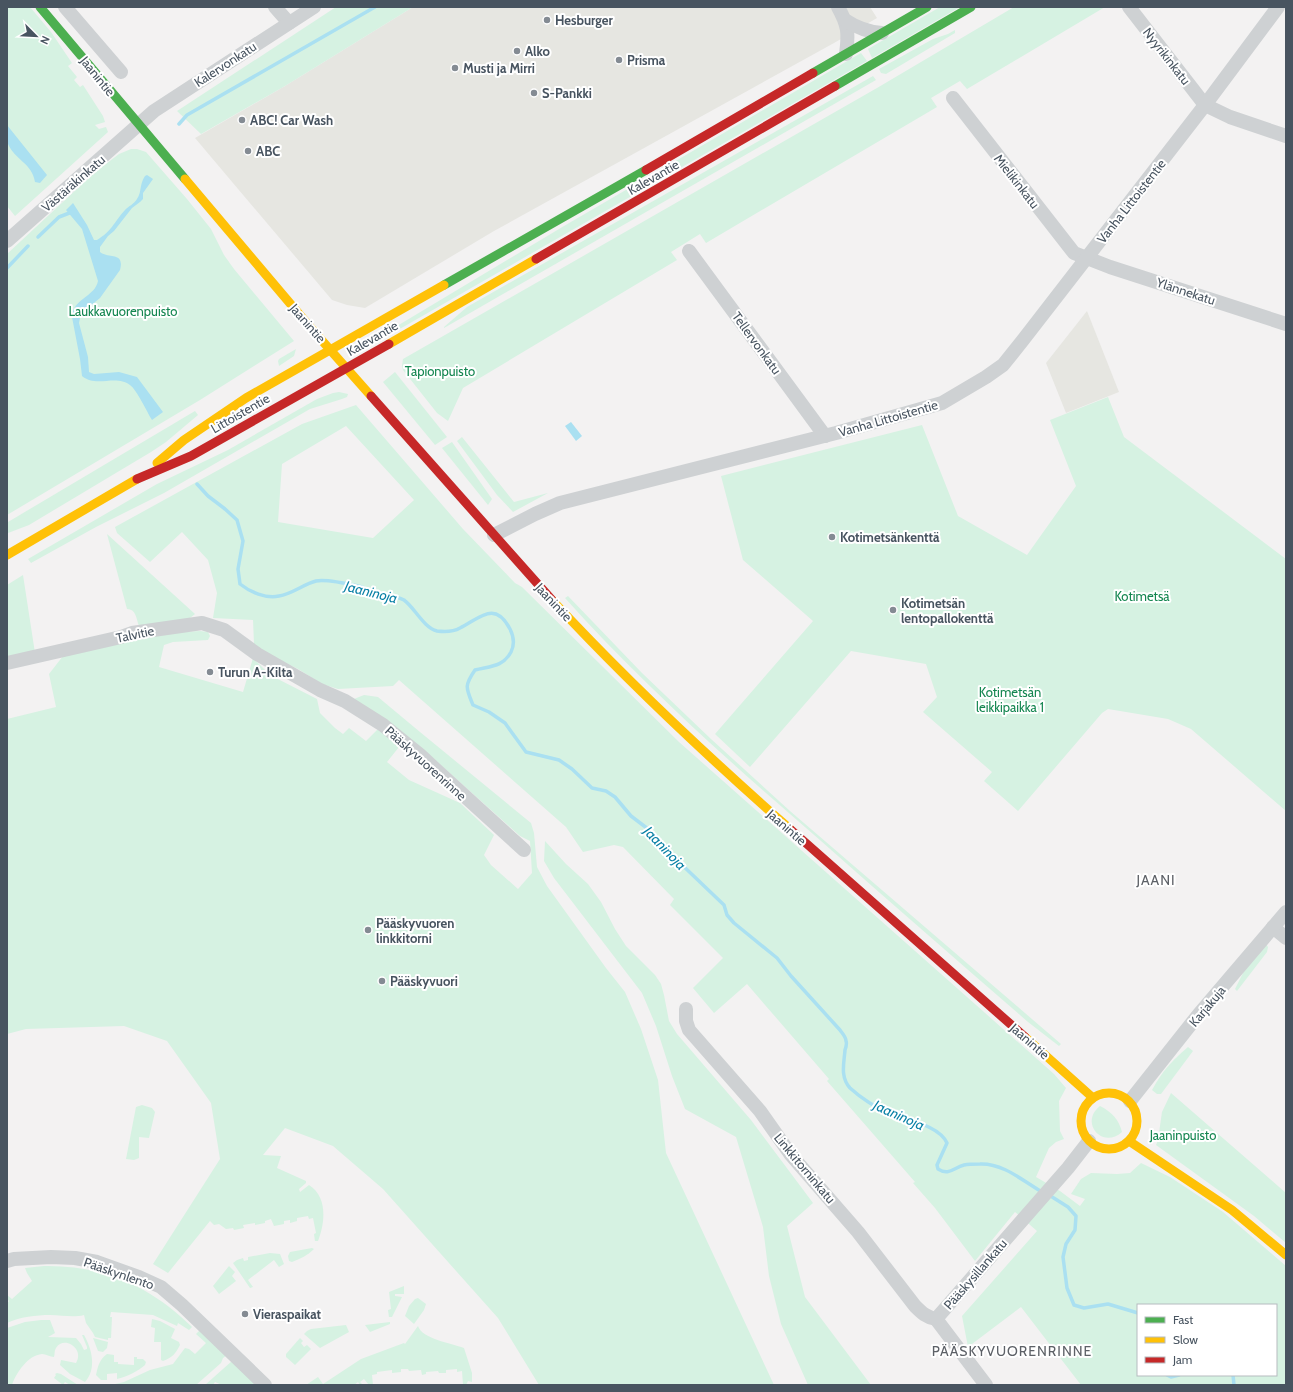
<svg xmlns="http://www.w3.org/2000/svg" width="1293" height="1392" viewBox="0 0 1293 1392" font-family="Cabin,sans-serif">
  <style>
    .commercial { fill: #e6e6e1 }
    .green { fill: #d6f2e2; fill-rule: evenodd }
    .water { fill: #aae0f1 }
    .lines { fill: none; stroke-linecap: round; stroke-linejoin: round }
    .stream { stroke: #aae0f1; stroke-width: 3.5 }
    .street { stroke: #ced1d3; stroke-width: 14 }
    .fast { stroke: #4caf50; stroke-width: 9 }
    .slow { stroke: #ffc107; stroke-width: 9 }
    .jam { stroke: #c62828; stroke-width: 9 }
    .poi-dot { fill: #848b93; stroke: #fff; stroke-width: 1.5 }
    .labels { text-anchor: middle; stroke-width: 4; stroke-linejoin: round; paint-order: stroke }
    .poi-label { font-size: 13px; font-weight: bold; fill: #485460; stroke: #fff; text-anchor: start }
    .street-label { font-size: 13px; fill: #485460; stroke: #fff }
    .park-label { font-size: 13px; fill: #148650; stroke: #fff }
    .water-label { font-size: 14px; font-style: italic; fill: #077fa5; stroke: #fff }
    .neighbourhood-label { font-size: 14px; letter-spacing: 1px; fill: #5d6167; stroke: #fff }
  </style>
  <rect width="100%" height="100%" fill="#f3f2f2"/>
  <g class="commercial">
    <path d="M413 7H870L877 18 834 43 494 231 365 308 347 305 332 300 195 138 285 86Z"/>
    <path d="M1087 311 1119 392 1066 413 1046 363Z"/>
  </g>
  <g class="green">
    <path d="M7 7H30L51 32 72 63 68 66 77 77 74 80 80 87 83 85 103 116 105 122 95 125 99 129 106 127 108 132 15 216 7 206Z"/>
    <path d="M336 7H413L285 86 201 134 177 111Z"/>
    <path d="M940 7H960L872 58 868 49Z"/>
    <path d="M1014 7H1105L967 89 960 81 931 98 937 107 706 243 700 234 671 252 677 260 463 388 448 421 437 413 403 370 402 366 403 359 877 88Z"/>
    <path d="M955 30V33L886 74 881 73 879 69 933 39 948 34Z"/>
    <path d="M861 53 867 61 384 338 382 335 564 226Z"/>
    <path d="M873 76 876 80 444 328V327L467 307Z"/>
    <path d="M131 149H137L146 152 187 199 211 229 224 255 234 269 294 341 200 400 7 515V254L94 173 119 154Z"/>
    <path d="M296 349 294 356 279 366 278 361 279 359Z"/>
    <path d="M395 372 447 437 435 445 383 382Z"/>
    <path d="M339 392 348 394 347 397 342 399 310 409 164 493 96 527 31 563 28 559 157 484 228 450 317 399 333 393Z"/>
    <path d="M1108 397 1124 437 1286 559V811L1191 729 1168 719 1108 709 1102 713 1018 811 984 781 992 772 923 712 937 697 926 664 851 651 750 767 715 734 813 621 743 560 721 476 922 425 958 516 1027 555 1076 486 1050 420Z"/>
    <path d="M356 405 463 529 515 583 522 587 679 742 1054 1074 1066 1088 1059 1101 1060 1131 1064 1139 1056 1142 1049 1148 1036 1177 1060 1191 1080 1206 1085 1199 1071 1194 1081 1179 1091 1173 1117 1174 1130 1173 1141 1163 1170 1177 1223 1212 1286 1266V1385H1081L1021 1307 968 1347 962 1316 1037 1231 1015 1212 975 1261 935 1208 913 1183 915 1182 827 1081 829 1079 747 984 714 1013 693 988 723 958 670 905 674 899 623 847 614 845 583 852 566 827 399 680 393 686 338 689 322 684 298 669 257 649 254 644 253 620 213 618 217 593 208 560 182 532 150 562 117 533 115 527 302 424ZM346 426 414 500 373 538 278 522 282 464ZM1138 1305H1276V1375H1138Z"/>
    <path d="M195 411 198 415 166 442 151 452 29 525 8 533 7 531 8 522Z"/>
    <path d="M462 437 514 502 548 493 513 512 497 495 457 441Z"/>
    <path d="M452 442 492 499 488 505 442 448Z"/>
    <path d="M107 534 195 614 186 621 139 626C136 618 136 609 127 609Z"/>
    <path d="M23 575 35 653 7 660V585Z"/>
    <path d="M568 596 642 673 711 739 790 811 1061 1044 1059 1046 1028 1022C959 962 890 902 821 841 732 764 644 686 565 598Z"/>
    <path d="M200 631 208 632 210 636 208 640 173 642 164 645 159 667 243 692 253 658 270 675 317 699 320 713 335 728 343 734 349 728 366 741 377 730H380L399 747 387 762 409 780 460 803 494 835 484 855 491 865 518 889 532 873 530 841 520 836 425 751 354 699 364 695 378 697 420 732 531 823 534 833 537 867 547 886 606 968 625 992 641 1029 658 1080 666 1153 774 1385H539L498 1318 383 1189 333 1146 285 1128 263 1155 281 1156 277 1168 306 1181V1183L299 1189 300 1192 309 1185C328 1197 325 1223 318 1241H315L314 1234 316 1233 313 1218 309 1219 308 1216 297 1218V1221L290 1223V1220L284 1221V1224L274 1226 271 1219 265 1221V1223L255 1225V1223L243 1225 244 1228 234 1230 233 1228 226 1229 219 1224 214 1225 210 1221 168 1273 153 1264 220 1159 211 1103 167 1041 124 1026 26 1029 7 1034V719L56 707 49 674 63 656 138 639 182 632Z"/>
    <path d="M545 841 566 864 588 884 601 902 615 929 626 946 655 975 661 984 664 995 669 1021 677 1034 751 1120 813 1203 787 1226 805 1297 871 1385H808L781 1324 769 1276 763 1227 736 1137 685 1109 672 1076 656 1026 642 993 554 878 544 861Z"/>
    <path d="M1266 944 1268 947 1267 952 1237 991 1235 989 1244 971Z"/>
    <path d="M1188 1047 1193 1051 1161 1094H1157L1152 1090C1163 1070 1171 1062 1188 1047Z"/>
    <path d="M1171 1093 1286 1193V1243L1254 1216 1156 1145 1158 1140 1162 1112Z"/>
    <path d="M142 1105 152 1108 155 1112 149 1138 139 1137V1158L134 1160 126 1159 136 1107Z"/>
    <path d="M1100 1106C1112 1112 1119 1120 1122 1132 1102 1150 1079 1122 1100 1106Z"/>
    <path d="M312 1248 314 1249C308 1255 300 1259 292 1262L289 1261 288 1256 290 1252Z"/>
    <path d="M270 1253 280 1254 284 1264 279 1267 274 1260 248 1280 253 1287 250 1288 233 1263 237 1260 243 1258 244 1261 248 1260V1257Z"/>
    <path d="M44 1266C104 1265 150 1286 192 1327L189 1330 178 1323 177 1326 153 1315 111 1312 110 1317H112L111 1338H108V1340L95 1337 93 1333 86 1323 84 1315C73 1318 62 1315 50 1315 37 1315 19 1317 7 1323V1304L9 1301 7 1299V1295L12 1299 32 1281 27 1273 25 1268Z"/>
    <path d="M229 1266 235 1272 232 1276 236 1281 219 1294 213 1286Z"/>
    <path d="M404 1286V1294H395V1296L402 1297 392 1317H389L388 1310 391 1309 389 1292Z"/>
    <path d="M418 1298 426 1304 424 1310 414 1324 405 1316 409 1306 415 1299Z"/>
    <path d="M152 1319 160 1321 175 1329 171 1338 179 1342 180 1345C176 1353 172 1358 163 1361L161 1360V1342H154L155 1328 151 1327Z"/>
    <path d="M41 1320H50L55 1333 48 1337 76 1338 81 1344 84 1350 87 1349V1347L82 1335H84C92 1349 97 1369 85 1382L70 1374 60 1365 61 1360 76 1363C85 1349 64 1335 56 1348 54 1351 55 1354 54 1357 50 1357 46 1354 42 1354 28 1355 16 1373 12 1385H7V1328L25 1322Z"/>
    <path d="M390 1322V1324L370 1332 365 1325Z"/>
    <path d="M346 1325 349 1332 320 1348 304 1334 307 1331 311 1329Z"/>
    <path d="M418 1326C422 1339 451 1343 464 1348L472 1373V1382L468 1381 466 1385H463L462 1371 457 1372V1369L446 1370V1373H439L438 1371 426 1372V1374L422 1375 421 1370 409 1371 408 1369H401V1372L392 1373V1370L377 1372V1374L372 1375 373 1385H369L364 1379 360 1382 363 1385H360L358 1382 354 1385 352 1384 350 1385H306L318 1377 323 1384 361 1359 404 1343 405 1344Z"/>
    <path d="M200 1330 227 1355 223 1358 221 1363 196 1385H111L124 1382 150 1370 173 1364 185 1348 189 1349 195 1354 206 1343 196 1334Z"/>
    <path d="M93 1338 108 1342 107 1348 103 1352 98 1351Z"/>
    <path d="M300 1338 303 1341 301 1343 304 1347 307 1345 311 1349 295 1365 286 1357V1354Z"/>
    <path d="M107 1354 114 1355V1362H118V1364L134 1365V1357H137V1359H143L146 1362 145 1365C138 1371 127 1377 117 1379V1373L107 1374V1380H101L96 1375C98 1366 99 1360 107 1354Z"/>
    <path d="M232 1361 256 1385H222L215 1382 213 1385H205Z"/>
    <path d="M57 1373 61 1374 78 1385H70L65 1382 63 1385 54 1378 56 1375 55 1374Z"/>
  </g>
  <g class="water">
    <path d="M7 125 47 175 40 183 35 182C32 163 15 160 8 144 5 140 7 131 7 125Z"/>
    <path d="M147 175 153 179 143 193V199L140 202 132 208 114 231 108 236 100 247V252C108 259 125 251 120 270L100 298 84 311 80 318 79 323 88 357 89 372 94 374 119 372 137 377 163 412 152 420C147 412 137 390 130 385 116 374 96 388 82 376L80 359 72 317C73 298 95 297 98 281L82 229 66 210 73 203 87 225 94 240H97C112 231 114 222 125 210 129 206 134 204 137 199 142 192 139 185 145 176Z"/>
    <path d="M571 422 582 436 576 441 565 426Z"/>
  </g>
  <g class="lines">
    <g class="stream">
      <path d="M179 124 187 115 375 7"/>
      <path d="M38 237 59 217 72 212"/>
      <path d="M7 268 28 246"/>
      <path d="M197 484 208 496 225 509 237 520 243 541 238 569 240 584C250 592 266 599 279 596 292 594 304 584 316 581 325 579 349 584 358 586 365 587 371 593 378 595 387 596 395 595 404 600 414 607 424 628 437 631 445 632 453 632 460 628 480 618 495 600 510 629 514 637 515 644 511 652 503 667 490 666 475 670 464 686 466 688 473 705L489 712 505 723 526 752 559 760 572 769 592 788 606 791 615 797 631 816 652 832 660 840 669 855 679 862 724 905 727 915 734 923 777 958 791 976 840 1030C842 1033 846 1037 846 1041 847 1043 846 1047 845 1050 844 1063 840 1077 850 1088 861 1098 875 1107 889 1113 906 1120 939 1125 947 1143L937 1165 938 1169C949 1176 953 1168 964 1165 969 1164 975 1164 980 1164 1003 1163 1023 1181 1042 1192"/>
      <path d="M1049 1195 1068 1207 1076 1216 1075 1230 1066 1244 1063 1257 1067 1288 1074 1305 1084 1308 1108 1304 1138 1313"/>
      <path d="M1167 1375 1171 1377 1179 1375"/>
      <path d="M1233 1375 1234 1385"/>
    </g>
    <g class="street">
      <path d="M65 7 121 72"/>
      <path d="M275 7 289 23"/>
      <path d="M838 7C848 25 849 33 846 54"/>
      <path d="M1129 7 1205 105 1230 117 1286 136"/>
      <path d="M845 20C857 28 868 32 882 33"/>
      <path d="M953 98 1074 253 1110 267 1286 324"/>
      <path d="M7 241 154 111 314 7"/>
      <path d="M689 251 825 436"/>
      <path d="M494 535 535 514 560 503 836 433 942 403 986 377 1003 365 1023 340 1205 105 1278 7"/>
      <path d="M7 663 121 637 132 633 202 623 224 630 257 654 320 690 345 701 383 725 420 755 446 779 524 850"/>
      <path d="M1273 927 1286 938"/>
      <path d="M686 1009V1021L689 1030 760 1111 791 1155 858 1232 915 1306C922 1313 926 1317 936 1319"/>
      <path d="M1130 1101 1199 1014 1286 912"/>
      <path d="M7 1261 14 1259 51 1257 75 1258 97 1262 139 1277 161 1287 182 1305 265 1385"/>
      <path d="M936 1319 1068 1168 1089 1141"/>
      <path d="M936 1319 986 1385"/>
    </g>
    <g class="fast">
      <path d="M40 7 185 179"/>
      <path d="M813 73 927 7"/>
      <path d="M835 86 971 7"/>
      <path d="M444 285 646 170"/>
    </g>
    <g class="slow">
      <path d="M185 179 310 327 371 396"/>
      <path d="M389 344 536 259"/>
      <path d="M157 463 184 440 246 398 444 285"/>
      <path d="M7 555 137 479"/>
      <path d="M552 600C627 681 707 756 790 829"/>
      <path d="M1025 1037 1092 1097"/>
      <circle cx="1109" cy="1121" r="28"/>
      <path d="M1129 1141 1232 1210 1286 1255"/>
    </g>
    <g class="jam">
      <path d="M646 170 813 73"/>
      <path d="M536 259 835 86"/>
      <path d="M371 396 552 600"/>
      <path d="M137 479 191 456 389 344"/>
      <path d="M790 829 1025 1037"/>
    </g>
  </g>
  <g class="poi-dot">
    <circle cx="547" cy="20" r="4"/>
    <circle cx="517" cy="51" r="4"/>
    <circle cx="619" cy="60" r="4"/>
    <circle cx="455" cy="68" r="4"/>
    <circle cx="534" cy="93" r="4"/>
    <circle cx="242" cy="120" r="4"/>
    <circle cx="248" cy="151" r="4"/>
    <circle cx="832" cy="537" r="4"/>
    <circle cx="893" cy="610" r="4"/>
    <circle cx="210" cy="672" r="4"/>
    <circle cx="368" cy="930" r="4"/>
    <circle cx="382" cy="981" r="4"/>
    <circle cx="245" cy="1314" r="4"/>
  </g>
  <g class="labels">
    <g class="poi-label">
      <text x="555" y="25">Hesburger</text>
      <text x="525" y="56">Alko</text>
      <text x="627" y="65">Prisma</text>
      <text x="463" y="73">Musti ja Mirri</text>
      <text x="542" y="98">S-Pankki</text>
      <text x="250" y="125">ABC! Car Wash</text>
      <text x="256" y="156">ABC</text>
      <text x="840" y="542">Kotimetsänkenttä</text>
      <text x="901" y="608">Kotimetsän<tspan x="901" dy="15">lentopallokenttä</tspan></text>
      <text x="218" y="677">Turun A-Kilta</text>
      <text x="376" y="928">Pääskyvuoren<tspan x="376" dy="15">linkkitorni</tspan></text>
      <text x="390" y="986">Pääskyvuori</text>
      <text x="253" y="1319">Vieraspaikat</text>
    </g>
    <g class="street-label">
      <text transform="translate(1167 56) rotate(52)" y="5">Nyyrikinkatu</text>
      <text transform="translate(225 64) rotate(-33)" y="5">Kalervonkatu</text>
      <text transform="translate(98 76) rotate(51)" y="5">Jaanintie</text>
      <text transform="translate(653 177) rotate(-30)" y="5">Kalevantie</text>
      <text transform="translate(1017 181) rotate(52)" y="5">Mielikinkatu</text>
      <text transform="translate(73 183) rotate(-41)" y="5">Västäräkinkatu</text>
      <text transform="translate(1131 201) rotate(-52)" y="5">Vanha Littoistentie</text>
      <text transform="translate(1186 291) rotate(18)" y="5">Ylännekatu</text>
      <text transform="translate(308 323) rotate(49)" y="5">Jaanintie</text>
      <text transform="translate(372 338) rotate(-30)" y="5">Kalevantie</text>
      <text transform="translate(757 343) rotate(54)" y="5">Tellervonkatu</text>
      <text transform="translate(240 413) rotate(-30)" y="5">Littoistentie</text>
      <text transform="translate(888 418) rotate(-16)" y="5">Vanha Littoistentie</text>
      <text transform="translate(554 602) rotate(47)" y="5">Jaanintie</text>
      <text transform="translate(135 634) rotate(-12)" y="5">Talvitie</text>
      <text transform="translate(426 763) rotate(42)" y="5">Pääskyvuorenrinne</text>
      <text transform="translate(787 827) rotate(41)" y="5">Jaanintie</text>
      <text transform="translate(1207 1006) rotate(-50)" y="5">Karjakuja</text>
      <text transform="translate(1030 1041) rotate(41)" y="5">Jaanintie</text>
      <text transform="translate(805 1168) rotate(50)" y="5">Linkkitorninkatu</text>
      <text transform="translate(119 1273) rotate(19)" y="5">Pääskynlento</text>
      <text transform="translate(975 1274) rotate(-49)" y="5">Pääskysillankatu</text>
    </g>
    <g class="park-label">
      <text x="123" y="316">Laukkavuorenpuisto</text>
      <text x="440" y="376">Tapionpuisto</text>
      <text x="1142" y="601">Kotimetsä</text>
      <text x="1010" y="697">Kotimetsän<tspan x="1010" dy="15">leikkipaikka 1</tspan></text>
      <text x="1183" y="1140">Jaaninpuisto</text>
    </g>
    <g class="water-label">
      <text transform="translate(371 592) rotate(14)" y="5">Jaaninoja</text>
      <text transform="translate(665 848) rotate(46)" y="5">Jaaninoja</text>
      <text transform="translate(899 1115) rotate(24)" y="5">Jaaninoja</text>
    </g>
    <g class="neighbourhood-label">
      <text x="1156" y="885">JAANI</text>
      <text x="1012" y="1356">PÄÄSKYVUORENRINNE</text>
    </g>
  </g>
  <rect width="1293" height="1392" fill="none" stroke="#485460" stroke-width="16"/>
  <rect x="1137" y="1304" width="140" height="72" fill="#ffffff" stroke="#b6bbbf"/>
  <rect x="1145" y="1317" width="20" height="6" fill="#4caf50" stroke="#b6bbbf"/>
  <text x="1173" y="1324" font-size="12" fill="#485460">Fast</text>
  <rect x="1145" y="1337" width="20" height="6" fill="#ffc107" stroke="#b6bbbf"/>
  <text x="1173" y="1344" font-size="12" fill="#485460">Slow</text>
  <rect x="1145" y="1357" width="20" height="6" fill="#c62828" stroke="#b6bbbf"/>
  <text x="1173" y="1364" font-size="12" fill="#485460">Jam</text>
  <g transform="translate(36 36) rotate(114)" stroke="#ffffff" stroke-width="3" paint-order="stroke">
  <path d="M0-3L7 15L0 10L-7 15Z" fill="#485460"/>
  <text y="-6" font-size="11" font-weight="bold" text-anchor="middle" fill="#485460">N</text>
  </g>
</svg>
